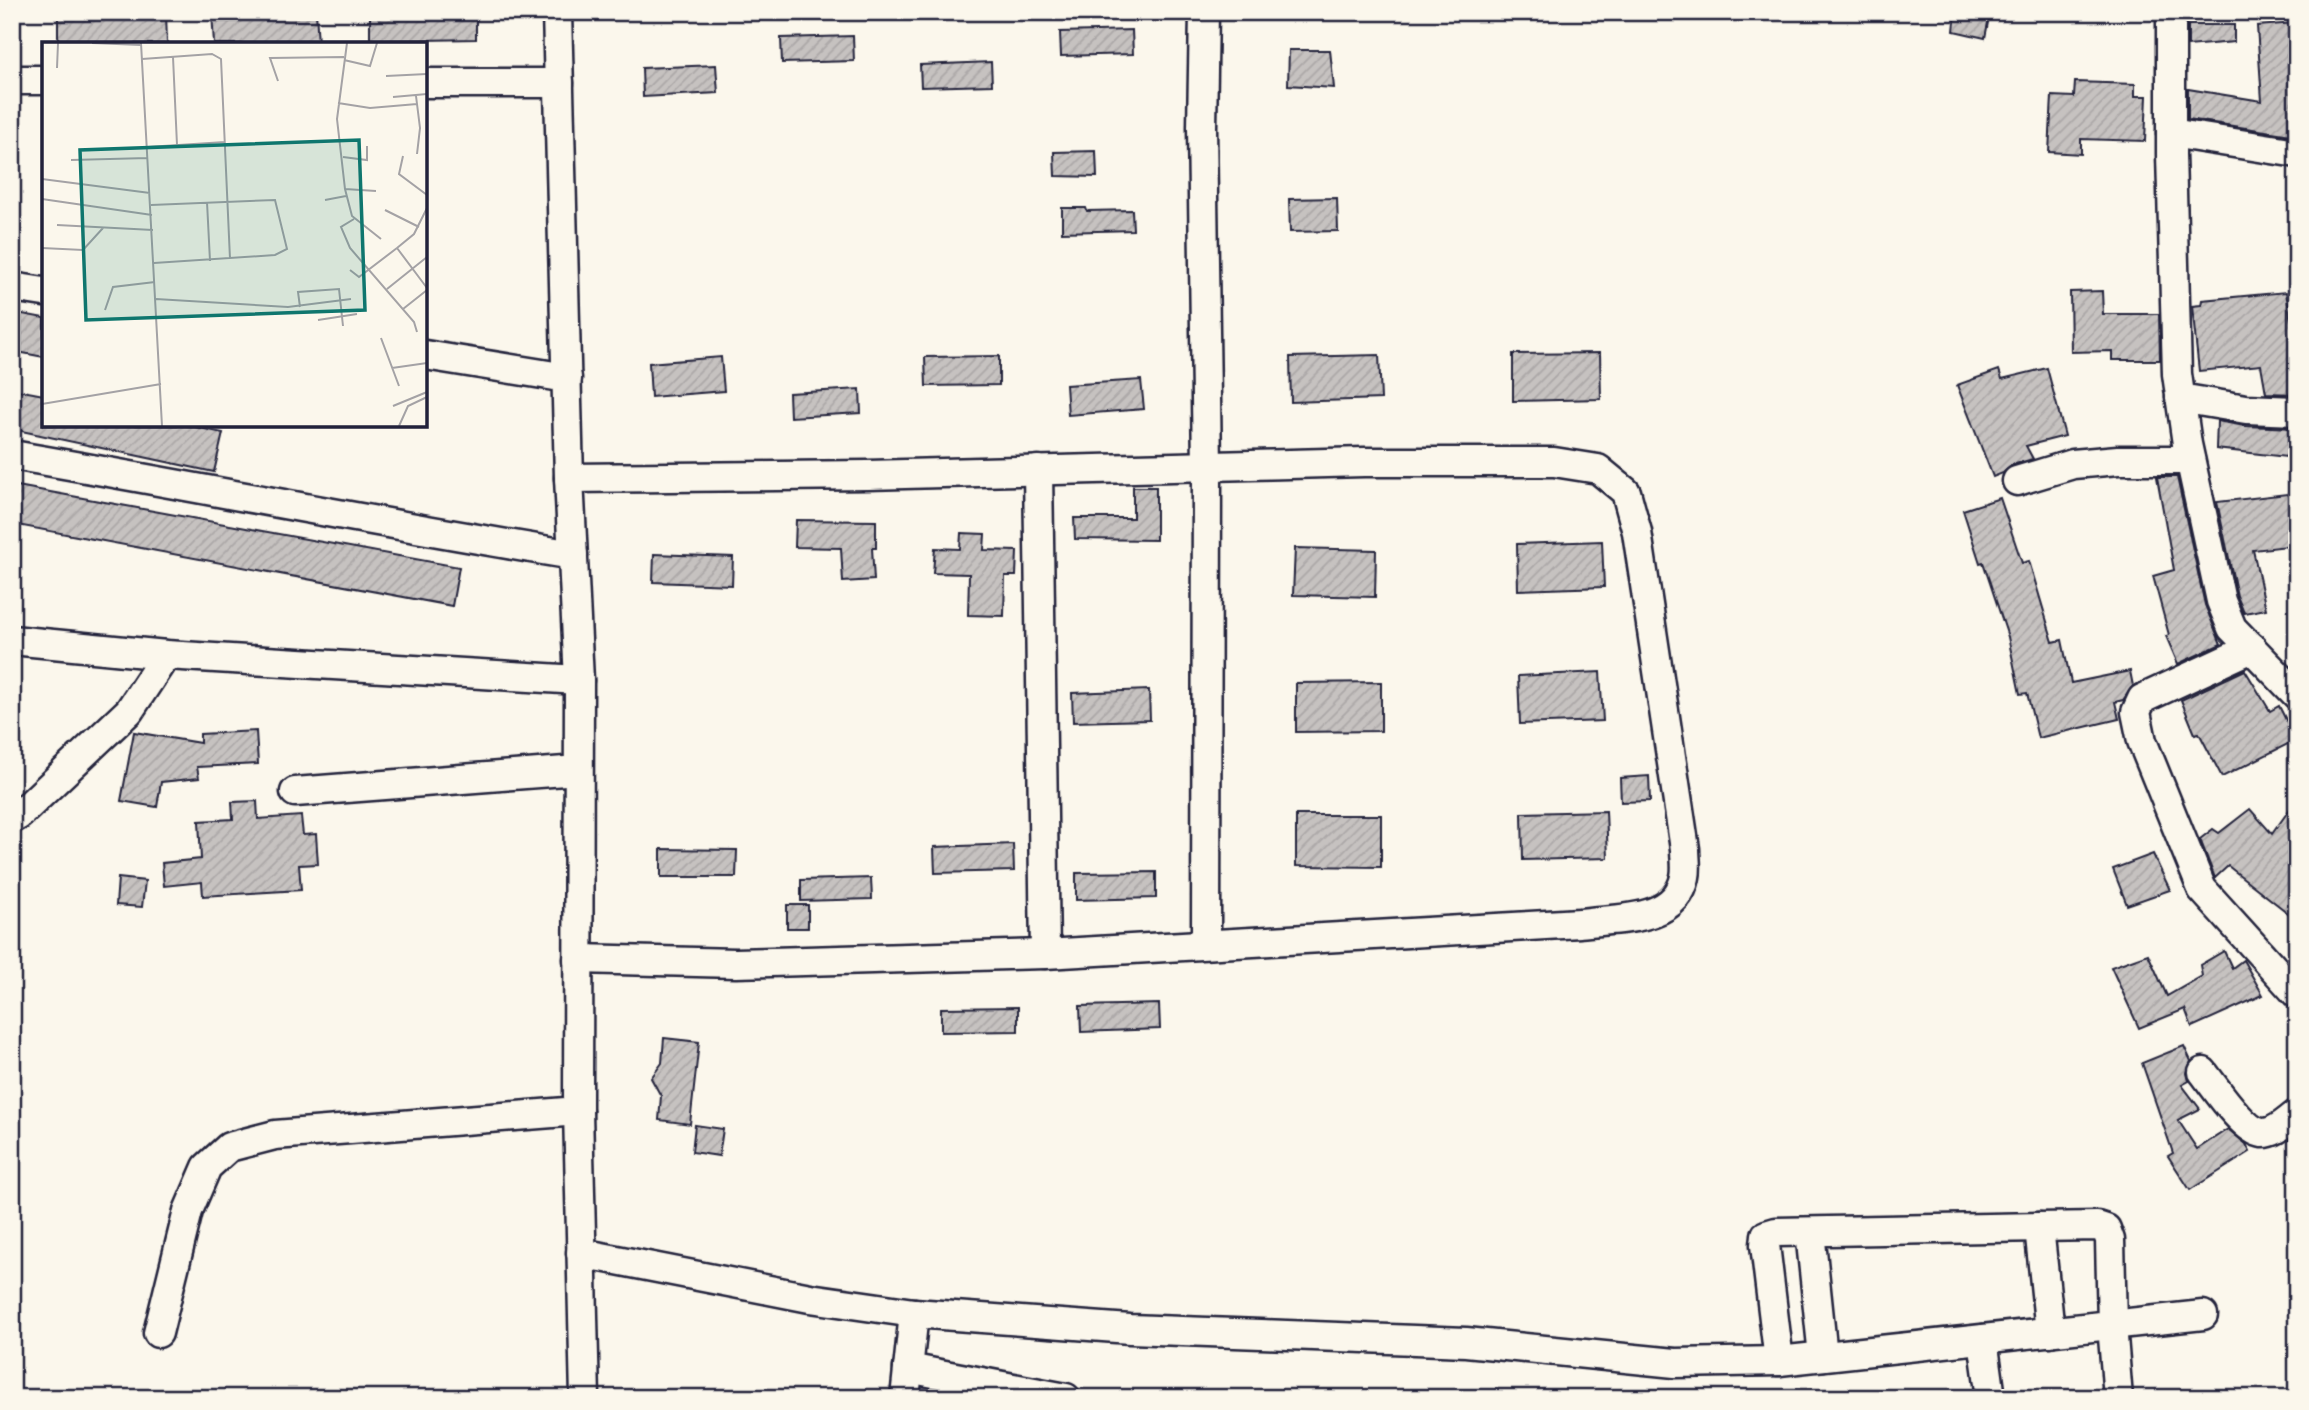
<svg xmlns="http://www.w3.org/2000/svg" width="2309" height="1410" viewBox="0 0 2309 1410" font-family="'Comic Neue',sans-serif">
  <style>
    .building { fill: url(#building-hatch); stroke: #22223b; stroke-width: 2 }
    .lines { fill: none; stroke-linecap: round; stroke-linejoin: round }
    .minor-casing { stroke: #22223b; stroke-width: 33 }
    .minor { stroke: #fbf7ec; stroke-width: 28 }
    .inset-road { fill: none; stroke: #a4a2a5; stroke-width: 2 }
    .view { fill: #0f766e; fill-opacity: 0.15; stroke: #0f766e; stroke-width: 3.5 }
    .inset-edge { fill: none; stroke: #22223b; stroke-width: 3.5 }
  </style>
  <defs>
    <pattern id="building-hatch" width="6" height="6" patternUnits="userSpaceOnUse" patternTransform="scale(1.75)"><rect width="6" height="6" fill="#c6c2c0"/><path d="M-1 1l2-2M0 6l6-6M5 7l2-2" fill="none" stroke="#aaa6a6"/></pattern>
  </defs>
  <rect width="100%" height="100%" fill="#fbf7ec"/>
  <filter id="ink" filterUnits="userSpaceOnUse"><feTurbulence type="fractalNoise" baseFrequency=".0143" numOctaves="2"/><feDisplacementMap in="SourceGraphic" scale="14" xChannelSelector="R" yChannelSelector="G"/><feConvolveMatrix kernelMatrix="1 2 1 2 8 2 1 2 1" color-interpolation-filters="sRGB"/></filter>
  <g filter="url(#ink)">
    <g class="building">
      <path d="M58 12H166L167 44H58Z"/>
      <path d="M212 12H316L318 44H214Z"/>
      <path d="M370 12H476V39L370 41Z"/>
      <path d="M1956 12H1990L1985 38 1954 31Z"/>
      <path d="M2297 23V136L2188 119V89L2262 101 2257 26Z"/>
      <path d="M2188 25H2234V42L2188 46Z"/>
      <path d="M1132 30 1133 54 1061 56 1060 32Z"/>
      <path d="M853 36 854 61 782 63 781 38Z"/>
      <path d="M1289 50H1330L1334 88 1288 85Z"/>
      <path d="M991 62 992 85 921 87 920 65Z"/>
      <path d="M716 65 718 93 643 97 642 68Z"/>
      <path d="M2075 82 2135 84V96H2147L2145 141 2081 139V154L2049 152 2052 96 2074 97Z"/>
      <path d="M1096 151 1097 177 1055 176 1054 152Z"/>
      <path d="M1337 198 1338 231 1290 232 1289 199Z"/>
      <path d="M1062 208H1086L1087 211 1132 210 1133 230 1062 232Z"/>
      <path d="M2102 291 2103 314H2159L2160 360H2112V351L2071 352 2070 292Z"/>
      <path d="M2286 292 2293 333 2297 332V394L2266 393 2261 365 2199 371 2192 306 2201 305 2202 300Z"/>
      <path d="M12 312 44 318V357L12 351Z"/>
      <path d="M1600 353 1601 399 1513 401V354Z"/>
      <path d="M1379 355 1381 399 1291 402 1290 357Z"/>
      <path d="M999 356V385L926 386 925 357Z"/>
      <path d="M721 357 724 391 651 397 649 363Z"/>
      <path d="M2047 368 2065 436 2026 446 2033 459 2012 465 2003 473 1993 477 1957 385 1999 370 2002 379Z"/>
      <path d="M1141 380 1144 409 1068 415 1066 385Z"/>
      <path d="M12 389 44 395V425H186L223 433 214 472 12 429Z"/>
      <path d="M860 389 861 413 790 417 789 393Z"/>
      <path d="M2217 421 2245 426 2297 428 2295 458 2216 449Z"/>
      <path d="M2157 477H2177L2205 605 2221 644 2178 664 2166 636 2169 635 2153 576 2174 570Z"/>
      <path d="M12 485 459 567 452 606 12 524Z"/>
      <path d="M1133 487H1156V540L1075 539 1074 518H1133Z"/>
      <path d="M2297 493V545L2253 550 2266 609 2244 613 2237 596 2217 502Z"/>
      <path d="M2000 498 2022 563 2029 561 2053 642 2062 640 2071 683 2130 671 2133 686 2123 700 2115 702 2119 719 2038 738 2027 693 2020 694 2008 637 1983 562 1980 563 1963 510Z"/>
      <path d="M796 520 876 521V548H872L874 580 843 582 841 548 795 547Z"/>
      <path d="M961 533 985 534 984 550 1017 551 1016 576H1005L1004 616 968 615 969 574 933 573 935 548 960 549Z"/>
      <path d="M1602 541 1604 587 1518 590 1517 544Z"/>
      <path d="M1295 548 1376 550 1375 597 1293 595Z"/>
      <path d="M654 554 733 557 732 585 653 582Z"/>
      <path d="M2245 670 2270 711 2279 706 2296 740 2222 777 2199 733 2195 734 2181 700Z"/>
      <path d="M1600 672 1603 721 1520 724 1518 676Z"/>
      <path d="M1381 682V731L1296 732V683Z"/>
      <path d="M1149 690 1150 720 1073 722 1072 693Z"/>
      <path d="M256 731 258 764 197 767 199 778 161 782 157 807 121 801 134 732 200 743V734Z"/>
      <path d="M1649 776 1650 801 1621 802 1620 778Z"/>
      <path d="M2297 799V920L2228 866 2215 878 2200 839 2213 829 2219 833 2250 809 2272 834Z"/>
      <path d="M257 801 258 819 301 816 303 835 316 834 318 864 299 865 301 890 203 896 202 882 164 886 162 863 201 859 199 821 233 819 232 802Z"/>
      <path d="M1606 811 1608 858 1523 860 1522 813Z"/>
      <path d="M1296 815H1381V867L1296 866Z"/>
      <path d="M1013 844 1014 871 935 873 934 847Z"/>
      <path d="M661 849 737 850 736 877H661Z"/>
      <path d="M2153 854 2170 890 2127 905 2113 869Z"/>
      <path d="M1156 872V898L1076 900V873Z"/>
      <path d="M118 878 145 881 142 907 116 905Z"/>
      <path d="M871 878 872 899 801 901V880Z"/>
      <rect x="787" y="905" width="21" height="23"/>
      <path d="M2224 951 2232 968 2243 960 2263 995 2192 1027 2185 1009 2139 1028 2111 967 2148 954 2167 996 2202 976 2200 965Z"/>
      <path d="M1159 1004 1160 1029 1081 1032 1080 1006Z"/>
      <path d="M1018 1007V1031L941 1032V1008Z"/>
      <path d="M664 1038 699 1042 690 1124 659 1120 661 1096 651 1078 662 1063Z"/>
      <path d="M2184 1046 2191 1061 2187 1073 2189 1081 2182 1085 2200 1109 2178 1120 2197 1149 2228 1129 2246 1144 2250 1152 2190 1190 2168 1156 2173 1153 2142 1063Z"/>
      <path d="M695 1125 723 1129 719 1156 692 1152Z"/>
    </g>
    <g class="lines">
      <g class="minor-casing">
        <g id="minor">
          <path d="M557 12 569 478 579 680 578 1111 585 1398"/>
          <path d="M1204 12 1202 127 1207 466 1206 943"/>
          <path d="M2171 12V154L2177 374 2187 444 2221 601 2232 628 2297 695"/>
          <path d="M12 80H44"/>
          <path d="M425 83H559"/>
          <path d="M2171 133 2297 153"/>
          <path d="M12 287 44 292"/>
          <path d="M425 355 567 378"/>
          <path d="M2180 398 2246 409 2297 411"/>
          <path d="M12 455C199 487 386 525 573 555"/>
          <path d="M1038 470 1045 954"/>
          <path d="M569 478 868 475 1364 462H1554L1598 469 1626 492 1637 532 1685 849C1685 858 1687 868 1685 877 1676 923 1616 918 1580 923L1045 954 736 963 578 959"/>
          <path d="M2017 481 2073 464 2118 460H2190"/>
          <path d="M12 640 166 655 579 680"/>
          <path d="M2252 648 2142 699 2136 712 2142 741 2202 889 2297 994"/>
          <path d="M295 792 578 770"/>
          <path d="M12 819 19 815 129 711 166 655"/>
          <path d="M2203 1072C2215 1087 2244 1131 2262 1133 2275 1134 2287 1121 2297 1114"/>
          <path d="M2039 1227 2050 1332"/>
          <path d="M1810 1232 1823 1356"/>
          <path d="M581 1253 810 1298 914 1313 1130 1329 1466 1342 1675 1363 1779 1361 2203 1315"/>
          <path d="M158 1333 188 1211 207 1167 229 1147 275 1135 578 1111"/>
          <path d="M1983 1339 1991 1398"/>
          <path d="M1779 1361 1765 1245 1766 1235 1776 1232 2097 1226 2106 1229 2110 1240 2112 1325 2118 1398"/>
          <path d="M908 1368 1066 1398"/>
          <path d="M905 1398 914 1313"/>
        </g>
      </g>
      <use href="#minor" class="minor"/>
    </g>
  </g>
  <g transform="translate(42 42)">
    <rect width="385" height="385" fill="#fbf7ec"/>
    <path class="inset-road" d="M50 1 99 3M99 1 120 384M305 1 295 77 303 147 310 174 339 197M131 15 135 103M100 17 170 12 179 17 188 217M302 18 328 24 335 1M15 26 16 1M344 34 385 32M236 39 228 16 302 15M374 54 378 86 375 112M351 55 385 52M296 61 328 66 375 62M105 105 183 100M361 114 357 132 385 153M301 115 325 118V104M29 118 106 116M0 137 108 151M303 147 334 149M0 157 110 173M283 158 304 154M165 160 168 219M109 163 233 158 245 207 233 213 112 221M343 168 377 185M312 177 299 185 308 206 372 280 375 290M15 183 111 188M0 206 41 208 61 186M355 206 385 246M308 228 317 235 355 206 372 192 385 166M345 247 385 215M114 257 246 265 309 257M258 265 256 250 297 247 301 284M361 267 385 248M63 268 71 245 113 240M276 278 315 272M339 296 357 344M350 326 385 321M0 362 119 342M351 364 385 350M357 384 366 364 385 355"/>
    <path class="view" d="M317 98 323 268 44 278 38 108Z"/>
    <rect width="385" height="385" class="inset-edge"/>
  </g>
  <rect width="2309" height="1410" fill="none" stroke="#fbf7ec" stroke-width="42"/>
  <rect x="21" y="21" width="2267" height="1368" fill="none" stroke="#22223b" stroke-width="2.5" filter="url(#ink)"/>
</svg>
